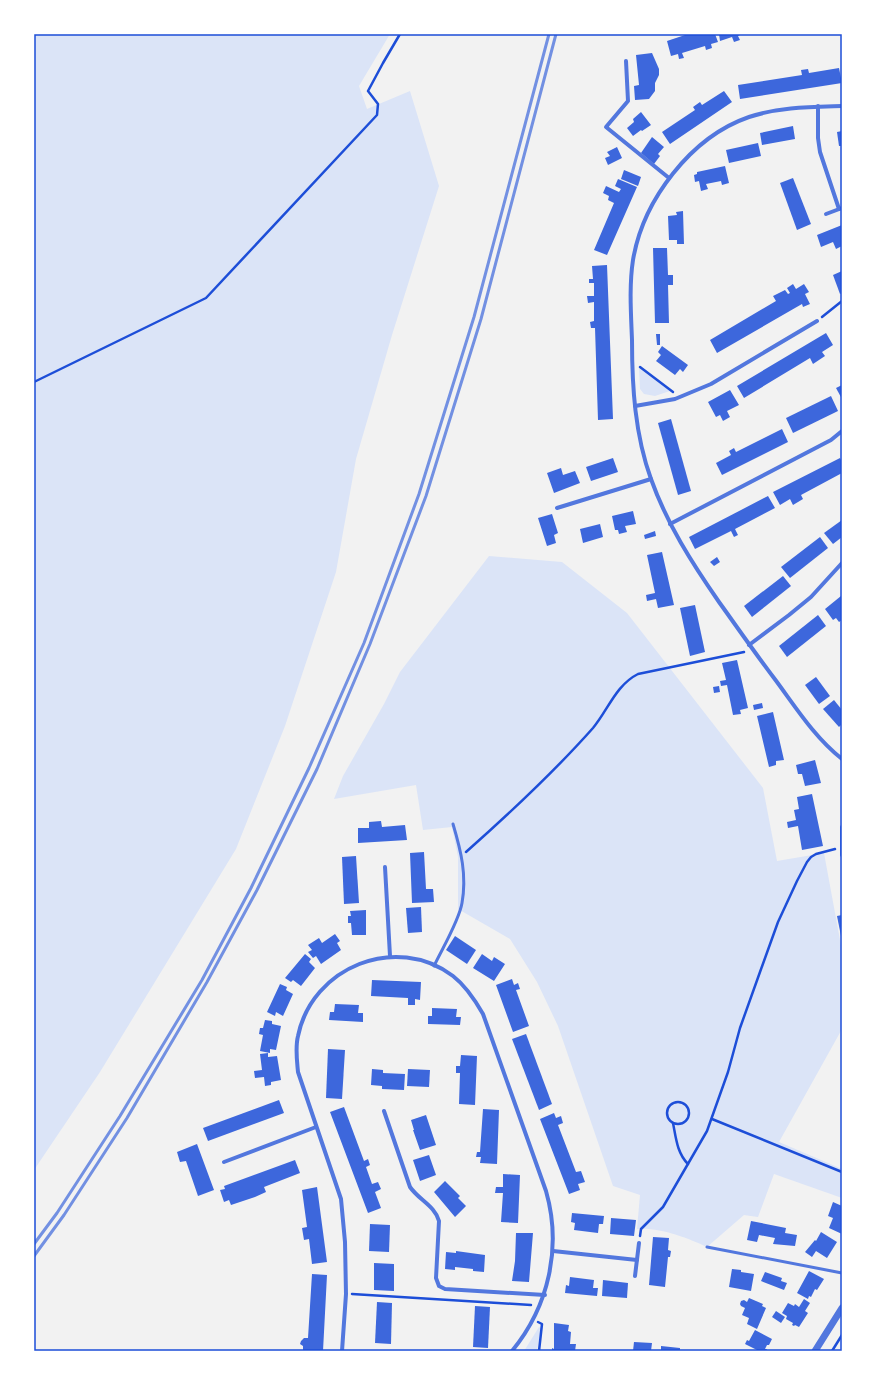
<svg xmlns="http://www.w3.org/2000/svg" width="876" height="1385" viewBox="0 0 876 1385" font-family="'Open Sans',sans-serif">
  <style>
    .green { fill: #dbe4f7 }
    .building { fill: #3d67dc }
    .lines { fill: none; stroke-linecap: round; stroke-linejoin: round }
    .path { stroke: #1d4ed8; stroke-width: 2.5 }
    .service { stroke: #5277de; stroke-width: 3 }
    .minor { stroke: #5277de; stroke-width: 4 }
    .tertiary { stroke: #5277de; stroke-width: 7 }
    .rail { stroke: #7290e2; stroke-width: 3 }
    .neatline { fill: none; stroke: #1d4ed8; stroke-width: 1.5 }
  </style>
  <rect width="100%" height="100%" fill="#f2f2f2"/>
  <g class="green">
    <path d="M34 34H390L359 86 367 109 410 91 439 186 392 335 356 459 336 572 285 726 236 849 100 1072 34 1170Z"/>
    <path d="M639 368 670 391 655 396 644 394 640 389Z"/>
    <path d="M489 556 562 562 627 613 763 788 777 861 824 853 842 951V1029L779 1142 842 1169V1198L774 1174 758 1217 744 1215 707 1247C688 1238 659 1227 637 1229L640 1195 613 1186 558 1026 537 982 510 939 458 909V857L452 827 423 830 416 785 334 799 343 776 384 704 400 672Z"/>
    <path d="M539 1327 541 1328 537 1351H524Z"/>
  </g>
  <g class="building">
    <path d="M688 34H715L718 42 711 44 712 48 706 50 705 46 682 53 684 58 679 59 678 54 671 56 667 41Z"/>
    <path d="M719 34H742L738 36 740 40 734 42 732 37 720 41Z"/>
    <path d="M652 53 659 69V75L655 83V91L649 99 635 100 634 86 639 85 636 55Z"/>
    <path d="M839 68 842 83 740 99 738 85 802 75 801 70 808 69 809 73Z"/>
    <path d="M724 91 732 102 670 144 662 132 695 110 693 107 700 102 702 105Z"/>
    <path d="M641 112 651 125 642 131 641 130 633 136 627 128 634 122 633 119Z"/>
    <path d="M793 126 795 139 762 145 760 133Z"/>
    <path d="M842 131V146H839L837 132Z"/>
    <path d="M652 137 664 147 658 154 660 156 654 164 641 153Z"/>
    <path d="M758 143 761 156 729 163 726 150Z"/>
    <path d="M617 147 622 158 608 165 605 158 610 156 607 152Z"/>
    <path d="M725 166 729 183 722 185 721 181 706 184 708 189 701 191 699 181 695 182 694 175 697 174V172Z"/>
    <path d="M624 170 641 177 638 186 621 179Z"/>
    <path d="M793 178 811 224 797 230 780 183Z"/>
    <path d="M618 179 637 187 607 255 594 250 614 203 608 200 609 196 603 193 606 186 619 192 621 189 615 186Z"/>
    <path d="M683 211 684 244H677V240H669L668 216 677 215 676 212Z"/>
    <path d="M842 225V240L841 241 842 246 836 249 833 242 821 247 817 235Z"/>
    <path d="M653 248H667L668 275H673V285H668L669 323H655Z"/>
    <path d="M607 265 613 419 598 420 595 328H591L590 322 594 321V302L588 303 587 296H594V283H589V279H593L592 266Z"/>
    <path d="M842 271V293L840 294 833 275Z"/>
    <path d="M793 284 796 289 804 284 809 292 805 294 810 304 803 307 802 304 795 308 717 353 710 340 776 301 773 296 785 290 788 294 790 293 787 288Z"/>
    <path d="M826 333 833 345 822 352 825 356 813 364 810 358 744 398 737 386Z"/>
    <path d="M656 334H660V345H657Z"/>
    <path d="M662 346 688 365 683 372 680 369 675 375 656 361 661 355 658 352Z"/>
    <path d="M842 385V399L836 388Z"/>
    <path d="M730 390 739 405 727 411 730 417 723 421 720 415 716 417 708 402Z"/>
    <path d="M831 396 838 411 793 433 786 418Z"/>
    <path d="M671 419 691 491 678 495 658 423Z"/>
    <path d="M782 429 788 442 722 475 716 463 731 455 729 451 734 448 736 452Z"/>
    <path d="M613 458 618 472 591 481 586 467Z"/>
    <path d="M840 458 842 462V473L801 495 803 499 793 505 790 499 780 505 773 492Z"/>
    <path d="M561 468 563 475 575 471 580 483 554 493 547 473Z"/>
    <path d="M768 496 775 508 735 529 738 535 734 537 731 531 695 549 689 537Z"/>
    <path d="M633 511 636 524 625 526 627 532 619 534 618 530H615L612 516Z"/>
    <path d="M552 514 558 533 554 535 556 543 547 546 538 518Z"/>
    <path d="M842 520V537L833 544 824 533Z"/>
    <path d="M600 524 603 537 583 543 580 529Z"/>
    <path d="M655 531 656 536 645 539 644 535Z"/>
    <path d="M820 537 828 548 790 578 781 567Z"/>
    <path d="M662 552 674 605 658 608 656 599 647 601 646 595 655 593 647 555Z"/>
    <path d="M717 557 720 562 714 566 710 562Z"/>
    <path d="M783 576 791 586 752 617 744 606Z"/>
    <path d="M841 596 842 598V620L839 622 836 618 833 620 825 609Z"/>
    <path d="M695 605 705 652 690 656 680 608Z"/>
    <path d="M818 615 826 626 787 657 779 646Z"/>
    <path d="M737 660 748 708 740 710 741 714 733 715 727 685 721 686 720 681 726 680 722 663Z"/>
    <path d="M816 677 830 696 819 704 805 685Z"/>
    <path d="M719 686 720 692 714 693 713 687Z"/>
    <path d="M834 700 842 710V724L839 727 823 709Z"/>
    <path d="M762 703 763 708 754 710 753 705Z"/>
    <path d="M773 712 784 760 776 761V765L769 767 757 716Z"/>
    <path d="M815 760 821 783 805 786 802 774H798L796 765Z"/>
    <path d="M812 794 823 846 802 850 798 826 788 828 787 822 796 820 794 810 799 809 797 797Z"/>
    <path d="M381 821 382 827 405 825 407 840 358 843V828H369V822Z"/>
    <path d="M424 852 426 889H433L434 902 412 903 410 853Z"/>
    <path d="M356 856 359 903 344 904 342 857Z"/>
    <path d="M421 907 422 932 408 933 406 908Z"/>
    <path d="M366 910V935H352L351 923H348V916H351L350 911Z"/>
    <path d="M842 915V936H841L837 916Z"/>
    <path d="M335 934 340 941 337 943 341 950 321 964 316 956 313 958 308 952 312 950 308 945 319 938 322 943Z"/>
    <path d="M455 936 476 950 467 964 446 950Z"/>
    <path d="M305 954 311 959 309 962 315 968 301 986 293 980 291 982 285 978Z"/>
    <path d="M482 954 492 961 494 957 505 964 494 981 473 968Z"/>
    <path d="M512 979 514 985 518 983 520 989 516 990 529 1026 513 1032 496 985Z"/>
    <path d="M372 980 421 982 420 1000 415 999V1005H408V998L371 996Z"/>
    <path d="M280 984 287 987 286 990 293 994 283 1016 276 1012 275 1016 267 1012Z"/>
    <path d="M335 1004 359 1005 358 1013H363V1022L329 1020 330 1012H334Z"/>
    <path d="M432 1008 457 1009 456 1017H461L460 1025 428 1024V1016H432Z"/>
    <path d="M265 1020 272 1021V1024L281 1026 276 1050 270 1049V1053L260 1051 263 1035 259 1034 260 1028H263Z"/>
    <path d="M526 1034 552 1104 539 1110 512 1039Z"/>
    <path d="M328 1049 345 1050 342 1099 326 1098Z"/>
    <path d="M268 1053V1057L277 1056 281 1080 271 1082V1085L265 1086 264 1077 255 1078 254 1071 262 1070 260 1054Z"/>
    <path d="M461 1055 477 1056 475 1105 459 1104 460 1073H456V1066H460Z"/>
    <path d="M372 1069 383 1070V1073L405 1074 404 1090 382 1089V1086L371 1085Z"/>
    <path d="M408 1069 430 1070 429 1087 407 1086Z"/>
    <path d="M279 1100 284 1113 208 1141 203 1128Z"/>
    <path d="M344 1107 364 1161 368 1159 370 1165 366 1167 372 1184 378 1182 381 1189 375 1192 381 1208 368 1213 330 1112Z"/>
    <path d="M483 1109 499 1110 497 1164 480 1163 481 1157H476L477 1152H480Z"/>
    <path d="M554 1113 556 1118 561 1116 563 1123 558 1125 576 1172 581 1171 585 1182 578 1184 580 1190 569 1194 540 1119Z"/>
    <path d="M426 1115 436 1145 420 1150 413 1130H414L411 1120Z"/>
    <path d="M197 1144 214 1190 198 1196 186 1161 180 1162 177 1152Z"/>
    <path d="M429 1155 436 1175 420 1181 413 1160Z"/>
    <path d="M295 1160 300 1173 264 1187 266 1192 255 1197 231 1205 229 1200 224 1202 220 1190 225 1189 224 1186Z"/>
    <path d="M503 1174 520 1175 518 1223 501 1222 503 1193H495L496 1187H503Z"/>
    <path d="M445 1181 460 1196 458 1198 466 1206 455 1217 434 1192Z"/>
    <path d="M317 1187 327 1262 312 1264 309 1239 304 1240 302 1228 307 1227 302 1190Z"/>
    <path d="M833 1202 842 1206V1234L829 1228 833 1218 828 1216Z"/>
    <path d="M572 1213 604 1216 603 1224H599L598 1233 574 1230 575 1223 571 1222Z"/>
    <path d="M611 1218 636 1220 634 1236 610 1234Z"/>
    <path d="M751 1221 786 1228 785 1233 797 1235 795 1246 773 1244 775 1238 759 1235 757 1242 747 1240Z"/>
    <path d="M370 1224 390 1225 389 1252 369 1251Z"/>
    <path d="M821 1232 837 1242 827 1258 816 1251 812 1257 805 1252 815 1240 816 1241Z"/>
    <path d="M516 1233H533L529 1282 512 1281 515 1261Z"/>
    <path d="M653 1237 669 1238 668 1250 671 1251 670 1257H668L665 1287 649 1285Z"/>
    <path d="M456 1251 485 1255 484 1272 473 1271V1269L455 1267V1270L445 1269 446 1252 456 1253Z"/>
    <path d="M374 1263 394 1264V1291L374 1290Z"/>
    <path d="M732 1269 741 1270V1272L754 1274 751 1291 729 1287Z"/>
    <path d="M809 1271 824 1279 817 1290 815 1289 811 1297 809 1296 808 1299 797 1293Z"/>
    <path d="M765 1272 782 1278 781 1281 787 1283 784 1290 761 1281Z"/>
    <path d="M312 1274 327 1275 323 1351H303V1346L300 1344 301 1341 304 1338H308Z"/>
    <path d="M570 1277 594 1280 593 1288H598L597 1296 565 1293 566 1285 569 1286Z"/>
    <path d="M603 1280 628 1283 627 1298 602 1296Z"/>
    <path d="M749 1298 763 1304 762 1306 766 1308 757 1329 747 1324 749 1318 742 1315 745 1308 741 1306 740 1304 741 1301 744 1300 747 1302Z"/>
    <path d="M804 1299 810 1303 805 1311 808 1313 799 1327 795 1325 794 1326 792 1325 793 1323 786 1319 787 1316 782 1313 788 1303 794 1306 795 1304 799 1307Z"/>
    <path d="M377 1302 392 1303 391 1344 375 1343Z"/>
    <path d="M475 1306 490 1307 488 1348 473 1347Z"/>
    <path d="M776 1311 785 1317 781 1323 772 1317Z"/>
    <path d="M554 1323 569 1325 568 1331 571 1332 570 1344H576L575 1351H552V1348L554 1349Z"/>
    <path d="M755 1330 772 1339 769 1345H767L765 1349H767L766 1351H759L745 1344 747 1340 749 1341Z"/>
    <path d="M634 1342 652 1343 651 1351H633Z"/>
    <path d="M661 1346 680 1348V1351H661Z"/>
  </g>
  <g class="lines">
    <g class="path">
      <path d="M822 317 842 301"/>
      <path d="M640 367 673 392"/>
      <path d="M34 382 206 298 377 115 378 104 368 91 383 63 400 34"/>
      <path d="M466 852C510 813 554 772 593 728 608 710 616 685 638 674L744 652"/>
      <circle cx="678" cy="1113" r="11"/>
      <path d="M712 1119 842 1172"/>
      <path d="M673 1123C676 1138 677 1153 688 1164"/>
      <path d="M640 1236 641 1229 663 1207 707 1131 728 1072 740 1028 760 972 778 922 797 881 807 862 811 857 816 854 835 849"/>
      <path d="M352 1294 531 1305"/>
      <path d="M538 1322 542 1324 539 1351"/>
      <path d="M832 1351 842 1335"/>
    </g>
    <g class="service">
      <path d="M434 966C442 949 459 921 462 903 467 875 461 851 453 824"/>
      <path d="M707 1247 842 1273"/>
    </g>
    <g class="minor">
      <path d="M626 61 628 101 606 127 669 178"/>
      <path d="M818 106V138L820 152 839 209"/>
      <path d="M842 106C811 107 779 107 749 117 691 137 643 200 633 260 629 286 631 314 632 340 632 387 635 435 651 479 667 524 692 563 719 602 737 627 755 653 774 678 795 706 814 737 842 759"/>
      <path d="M826 214 842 208"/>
      <path d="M635 406 675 399 711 384 817 321"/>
      <path d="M557 508 651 479"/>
      <path d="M670 524 831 440 842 431"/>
      <path d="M749 645 789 615 811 597 842 563"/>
      <path d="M842 827V855"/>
      <path d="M385 867 390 956"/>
      <path d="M384 1111 410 1187C419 1200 435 1206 439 1221L436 1278 439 1286 445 1289 545 1295"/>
      <path d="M224 1162 316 1127"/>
      <path d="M553 1251 637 1260"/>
      <path d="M635 1276 639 1243"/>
      <path d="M342 1351 346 1294 345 1242 341 1199 298 1072C297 1061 295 1048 298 1036 312 967 396 933 453 976 466 986 475 1000 483 1014L546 1191C562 1247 549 1306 512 1351"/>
    </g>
    <path class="tertiary" d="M815 1351 842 1308"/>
    <g class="rail">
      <path d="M34 1244 57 1213 120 1116 202 980 251 888 309 768 364 643 419 494 474 317 549 34"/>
      <path d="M34 1256 64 1215 127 1118 207 982 257 890 317 769 370 644 426 496 481 319 556 34"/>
    </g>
  </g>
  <rect width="876" height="1385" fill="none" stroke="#ffffff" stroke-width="70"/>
  <rect x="35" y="35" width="806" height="1315" class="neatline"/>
</svg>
